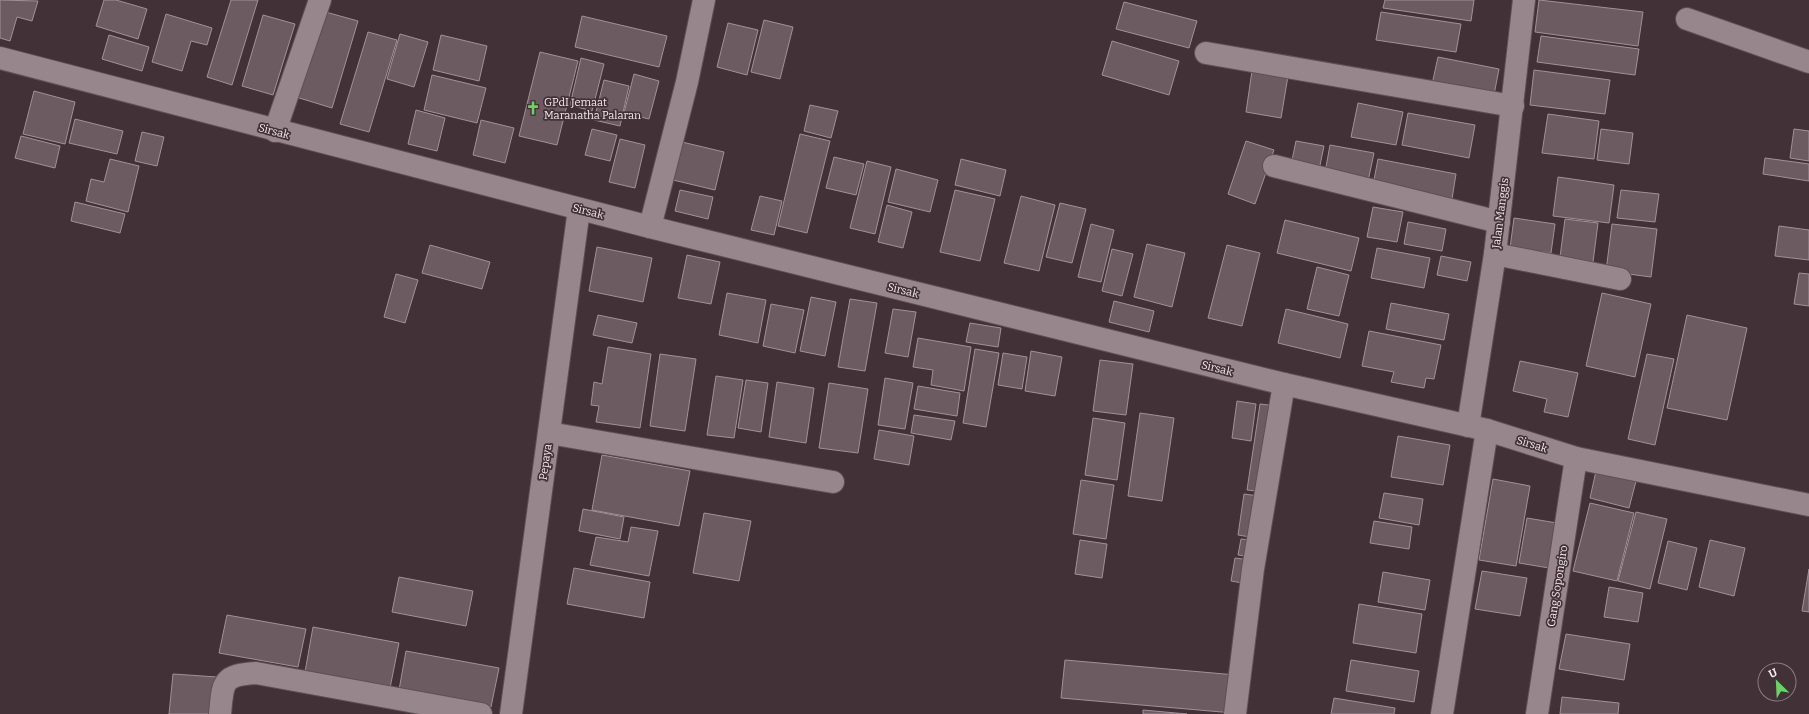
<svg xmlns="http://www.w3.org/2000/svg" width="1809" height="714" viewBox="0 0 1809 714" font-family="Bitter,serif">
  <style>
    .building { fill: #6d5b62; stroke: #a39098 }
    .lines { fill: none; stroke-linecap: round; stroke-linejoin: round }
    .minor-casing { stroke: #5d5056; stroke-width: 24 }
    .minor { stroke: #98868d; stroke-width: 22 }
    .labels { text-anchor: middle; stroke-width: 3.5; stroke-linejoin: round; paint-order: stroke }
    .poi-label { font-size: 11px; fill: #f5ebee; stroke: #423238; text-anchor: start }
    .street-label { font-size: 11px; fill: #f5ebee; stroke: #423238 }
  </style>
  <rect width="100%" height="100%" fill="#423238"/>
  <g class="building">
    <path d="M0 0 38 1 32 21 17 17 10 41 0 38Z"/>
    <path d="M104 0H116L147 9 138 39 96 26Z"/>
    <path d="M231 0H258L232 85 207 77Z"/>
    <path d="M1385 0H1474L1471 21 1383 8Z"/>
    <path d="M1539 0 1643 12 1638 46 1535 32Z"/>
    <path d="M1124 2 1197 21 1189 48 1116 29Z"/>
    <path d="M322 11 358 21 332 108 296 97Z"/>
    <path d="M1381 12 1461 24 1456 52 1376 40Z"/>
    <path d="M166 14 212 28 207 45 191 41 182 71 152 62Z"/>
    <path d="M263 15 295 24 273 95 242 86Z"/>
    <path d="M582 16 667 36 659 67 575 47Z"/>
    <path d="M764 20 793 27 780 79 751 72Z"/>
    <path d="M728 23 758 30 747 75 717 67Z"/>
    <path d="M368 32 397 40 369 132 340 124Z"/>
    <path d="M400 34 428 42 414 87 387 79Z"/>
    <path d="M109 35 149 47 142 71 102 59Z"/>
    <path d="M441 35 487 46 479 81 433 70Z"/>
    <path d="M1541 36 1639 49 1635 75 1537 62Z"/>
    <path d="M1112 41 1179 61 1169 95 1102 75Z"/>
    <path d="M540 52 578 61 557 145 519 136Z"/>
    <path d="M1438 57 1499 69 1493 100 1431 89Z"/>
    <path d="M581 58 604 64 592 111 570 105Z"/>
    <path d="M1534 70 1610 80 1605 114 1530 105Z"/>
    <path d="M1252 71 1288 76 1281 118 1246 112Z"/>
    <path d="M634 74 659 81 649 119 624 113Z"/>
    <path d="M432 75 486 88 477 123 424 110Z"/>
    <path d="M604 80 629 86 620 126 594 120Z"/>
    <path d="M34 91 75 102 65 144 23 134Z"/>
    <path d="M1358 103 1403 112 1396 145 1351 137Z"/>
    <path d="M810 105 838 111 831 138 804 131Z"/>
    <path d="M416 110 445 118 437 151 408 144Z"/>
    <path d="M1408 113 1475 125 1469 158 1402 145Z"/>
    <path d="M1548 114 1599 121 1594 159 1542 153Z"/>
    <path d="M75 119 123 131 117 154 69 143Z"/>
    <path d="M481 120 514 128 505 163 473 155Z"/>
    <path d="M592 129 617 135 610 161 585 155Z"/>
    <path d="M1601 129 1633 133 1629 164 1597 160Z"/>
    <path d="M1794 129 1809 131V161L1790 158Z"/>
    <path d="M142 132 164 137 157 166 135 161Z"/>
    <path d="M800 134 830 141 807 233 778 226Z"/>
    <path d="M21 136 60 146 55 168 15 158Z"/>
    <path d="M620 139 645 145 635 188 609 182Z"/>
    <path d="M1246 141 1274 150 1255 204 1228 194Z"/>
    <path d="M1296 141 1324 146 1319 170 1291 165Z"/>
    <path d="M682 142 724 152 715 190 673 180Z"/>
    <path d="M1330 145 1374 153 1367 186 1324 178Z"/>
    <path d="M834 157 864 164 856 195 826 188Z"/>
    <path d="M1765 158 1809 164V181L1763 174Z"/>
    <path d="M110 159 139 166 128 212 86 201 91 179 104 182Z"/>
    <path d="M961 159 1006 170 1000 196 955 185Z"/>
    <path d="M1378 159 1456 174 1452 199 1373 185Z"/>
    <path d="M867 161 891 167 875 234 850 228Z"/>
    <path d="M896 169 938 180 930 212 888 202Z"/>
    <path d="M1558 177 1614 185 1609 223 1553 216Z"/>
    <path d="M680 190 713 197 708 219 675 211Z"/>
    <path d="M955 190 995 199 980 261 940 252Z"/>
    <path d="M1621 190 1659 194 1655 222 1617 218Z"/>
    <path d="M760 196 782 201 774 235 751 230Z"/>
    <path d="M1021 196 1055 205 1039 271 1004 263Z"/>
    <path d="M75 202 125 214 120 233 71 221Z"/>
    <path d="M1060 203 1086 209 1072 263 1046 257Z"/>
    <path d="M887 205 912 212 903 248 878 242Z"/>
    <path d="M1373 207 1403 212 1397 242 1367 237Z"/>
    <path d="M1514 218 1555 224 1551 253 1510 248Z"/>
    <path d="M1565 219 1598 223 1593 262 1560 257Z"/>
    <path d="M1285 220 1359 238 1351 271 1277 253Z"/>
    <path d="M1408 222 1446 229 1442 251 1404 244Z"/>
    <path d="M1091 224 1114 230 1101 282 1078 277Z"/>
    <path d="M1612 224 1657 229 1651 277 1606 271Z"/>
    <path d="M1779 226 1809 230V260L1775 256Z"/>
    <path d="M1147 244 1185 253 1172 307 1134 297Z"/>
    <path d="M430 245 490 262 482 289 422 273Z"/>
    <path d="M1227 245 1260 253 1242 326 1208 318Z"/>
    <path d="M597 247 652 258 643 302 589 291Z"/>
    <path d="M1377 248 1430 258 1424 288 1371 278Z"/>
    <path d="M1112 249 1133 254 1122 296 1102 291Z"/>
    <path d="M687 255 720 262 711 304 678 298Z"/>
    <path d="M1441 256 1471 262 1467 281 1437 275Z"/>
    <path d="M1317 267 1349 275 1339 316 1307 309Z"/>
    <path d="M1799 273 1809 274V306L1794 304Z"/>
    <path d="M396 274 418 280 405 323 384 317Z"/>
    <path d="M727 293 766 300 758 343 719 335Z"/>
    <path d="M1602 293 1651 304 1635 377 1586 366Z"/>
    <path d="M811 297 836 302 825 356 800 351Z"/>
    <path d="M850 299 877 303 865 371 838 367Z"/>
    <path d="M1114 301 1154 311 1149 332 1109 322Z"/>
    <path d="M1391 303 1449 314 1444 340 1386 329Z"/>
    <path d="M771 304 804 310 795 353 763 346Z"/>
    <path d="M893 309 916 312 908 357 885 353Z"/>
    <path d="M1286 309 1348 324 1340 358 1278 343Z"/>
    <path d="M598 315 637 323 632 343 593 335Z"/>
    <path d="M1687 315 1747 328 1727 420 1667 408Z"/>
    <path d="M970 323 1001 328 998 347 966 342Z"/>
    <path d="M1369 331 1441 345 1434 379 1426 378 1424 388 1391 382 1394 372 1362 366Z"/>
    <path d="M918 338 971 347 964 391 931 385 933 370 913 367Z"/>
    <path d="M608 347 651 354 640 428 596 422 599 406 591 405 594 382 602 384Z"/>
    <path d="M975 349 999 353 986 427 963 423Z"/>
    <path d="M1031 351 1062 357 1055 396 1025 391Z"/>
    <path d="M1003 353 1027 357 1022 389 998 385Z"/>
    <path d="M660 354 696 359 685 431 650 426Z"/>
    <path d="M1647 354 1674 359 1655 445 1628 439Z"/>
    <path d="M1100 360 1133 364 1126 415 1093 411Z"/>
    <path d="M1520 361 1578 373 1568 417 1544 412 1547 399 1513 391Z"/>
    <path d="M716 376 743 380 734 438 707 435Z"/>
    <path d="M885 378 913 383 905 429 878 425Z"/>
    <path d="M746 380 768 383 761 432 738 428Z"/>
    <path d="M777 382 814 388 806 443 769 437Z"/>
    <path d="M829 383 868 389 858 453 819 448Z"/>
    <path d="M918 386 960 393 957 416 914 409Z"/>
    <path d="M1237 401 1256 404 1251 441 1232 438Z"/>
    <path d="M1260 404 1286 407 1273 493 1247 490Z"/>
    <path d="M1140 413 1174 418 1162 501 1128 496Z"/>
    <path d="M914 415 955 421 951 440 911 433Z"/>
    <path d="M1093 418 1125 423 1117 480 1085 475Z"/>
    <path d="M879 430 914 436 909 465 874 459Z"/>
    <path d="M1398 436 1450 445 1443 485 1391 477Z"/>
    <path d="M602 455 690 471 679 526 592 510Z"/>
    <path d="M1596 471 1636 481 1629 508 1590 498Z"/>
    <path d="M1493 479 1530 486 1516 566 1479 560Z"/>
    <path d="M1081 480 1114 485 1106 539 1073 534Z"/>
    <path d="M1384 493 1423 499 1419 525 1379 518Z"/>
    <path d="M1244 494 1274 498 1268 540 1238 535Z"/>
    <path d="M1590 503 1634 513 1617 581 1573 571Z"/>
    <path d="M583 509 624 517 620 539 579 531Z"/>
    <path d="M1636 512 1667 519 1650 589 1618 581Z"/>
    <path d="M704 513 751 521 739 581 693 573Z"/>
    <path d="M1527 518 1557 523 1549 568 1519 563Z"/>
    <path d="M1374 521 1412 527 1409 549 1370 543Z"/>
    <path d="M631 527 658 531 649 576 590 565 596 537 628 542Z"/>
    <path d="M1241 539 1267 542 1265 559 1238 555Z"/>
    <path d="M1080 540 1107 544 1102 578 1075 574Z"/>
    <path d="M1710 540 1745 548 1734 596 1699 587Z"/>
    <path d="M1668 541 1697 548 1687 590 1658 583Z"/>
    <path d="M1235 558 1251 560 1248 584 1231 581Z"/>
    <path d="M574 568 650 582 644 618 567 604Z"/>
    <path d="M1809 569V612L1802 611Z"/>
    <path d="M1482 571 1527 578 1520 616 1475 609Z"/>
    <path d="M1383 572 1430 580 1425 610 1378 602Z"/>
    <path d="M399 577 473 591 466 626 392 612Z"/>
    <path d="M1609 587 1643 593 1638 622 1604 617Z"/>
    <path d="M1359 604 1422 614 1416 653 1353 643Z"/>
    <path d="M227 615 306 629 298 667 219 653Z"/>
    <path d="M313 627 399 643 390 688 305 672Z"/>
    <path d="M1566 634 1630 644 1624 680 1559 669Z"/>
    <path d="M406 651 499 668 491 707 399 690Z"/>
    <path d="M1065 660 1236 675 1233 713 1061 698Z"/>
    <path d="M1351 660 1419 671 1414 702 1346 691Z"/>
    <path d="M173 674 217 677 214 714H169Z"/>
    <path d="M1562 697 1619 703 1618 714H1560Z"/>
    <path d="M1334 698 1395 708 1394 714H1331Z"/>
    <path d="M1143 710 1187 714H1143Z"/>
  </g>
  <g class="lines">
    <g class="minor-casing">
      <g id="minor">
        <path d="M1687 19 1809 62"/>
        <path d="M1206 53 1513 106"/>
        <path d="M0 58 650 227 1284 384 1487 430 1576 458 1809 505"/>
        <path d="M275 131 320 0"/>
        <path d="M1274 166 1499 222"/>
        <path d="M650 227 687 82 704 0"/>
        <path d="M1495 254 1620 279"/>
        <path d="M1468 426 1495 254 1524 0"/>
        <path d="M549 433 833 482"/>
        <path d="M220 714C223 683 221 675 256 673L481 714"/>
        <path d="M511 714 579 209"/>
        <path d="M1235 714 1253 569 1284 384"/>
        <path d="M1442 714 1487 430"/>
        <path d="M1537 714 1576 458"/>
      </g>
    </g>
    <use href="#minor" class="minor"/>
  </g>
  <defs>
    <g id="church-bare" transform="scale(1.08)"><path d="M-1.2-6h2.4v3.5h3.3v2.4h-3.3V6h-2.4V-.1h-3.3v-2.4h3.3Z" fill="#69d465" stroke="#423238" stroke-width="2.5" paint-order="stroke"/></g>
  </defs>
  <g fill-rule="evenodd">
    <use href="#church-bare" x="533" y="108"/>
  </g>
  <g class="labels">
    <g class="poi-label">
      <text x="544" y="106">GPdI Jemaat<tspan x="544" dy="13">Maranatha Palaran</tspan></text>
    </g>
    <g class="street-label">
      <text transform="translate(274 131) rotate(15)" y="4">Sirsak</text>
      <text transform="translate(588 211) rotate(14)" y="4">Sirsak</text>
      <text transform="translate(1500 213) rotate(-83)" y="4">Jalan Manggis</text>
      <text transform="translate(903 290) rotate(14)" y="4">Sirsak</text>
      <text transform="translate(1217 368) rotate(14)" y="4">Sirsak</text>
      <text transform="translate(1532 444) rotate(17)" y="4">Sirsak</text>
      <text transform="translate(545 462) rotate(-82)" y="4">Pepaya</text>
      <text transform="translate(1557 586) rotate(-81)" y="4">Gang Sopongiro</text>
    </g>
  </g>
  <g transform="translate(1777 682) rotate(336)"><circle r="19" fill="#423238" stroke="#8a7c81"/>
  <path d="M0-3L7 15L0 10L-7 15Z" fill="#69d465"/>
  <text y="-6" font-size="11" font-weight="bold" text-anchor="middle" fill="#f5ebee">U</text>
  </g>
</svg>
